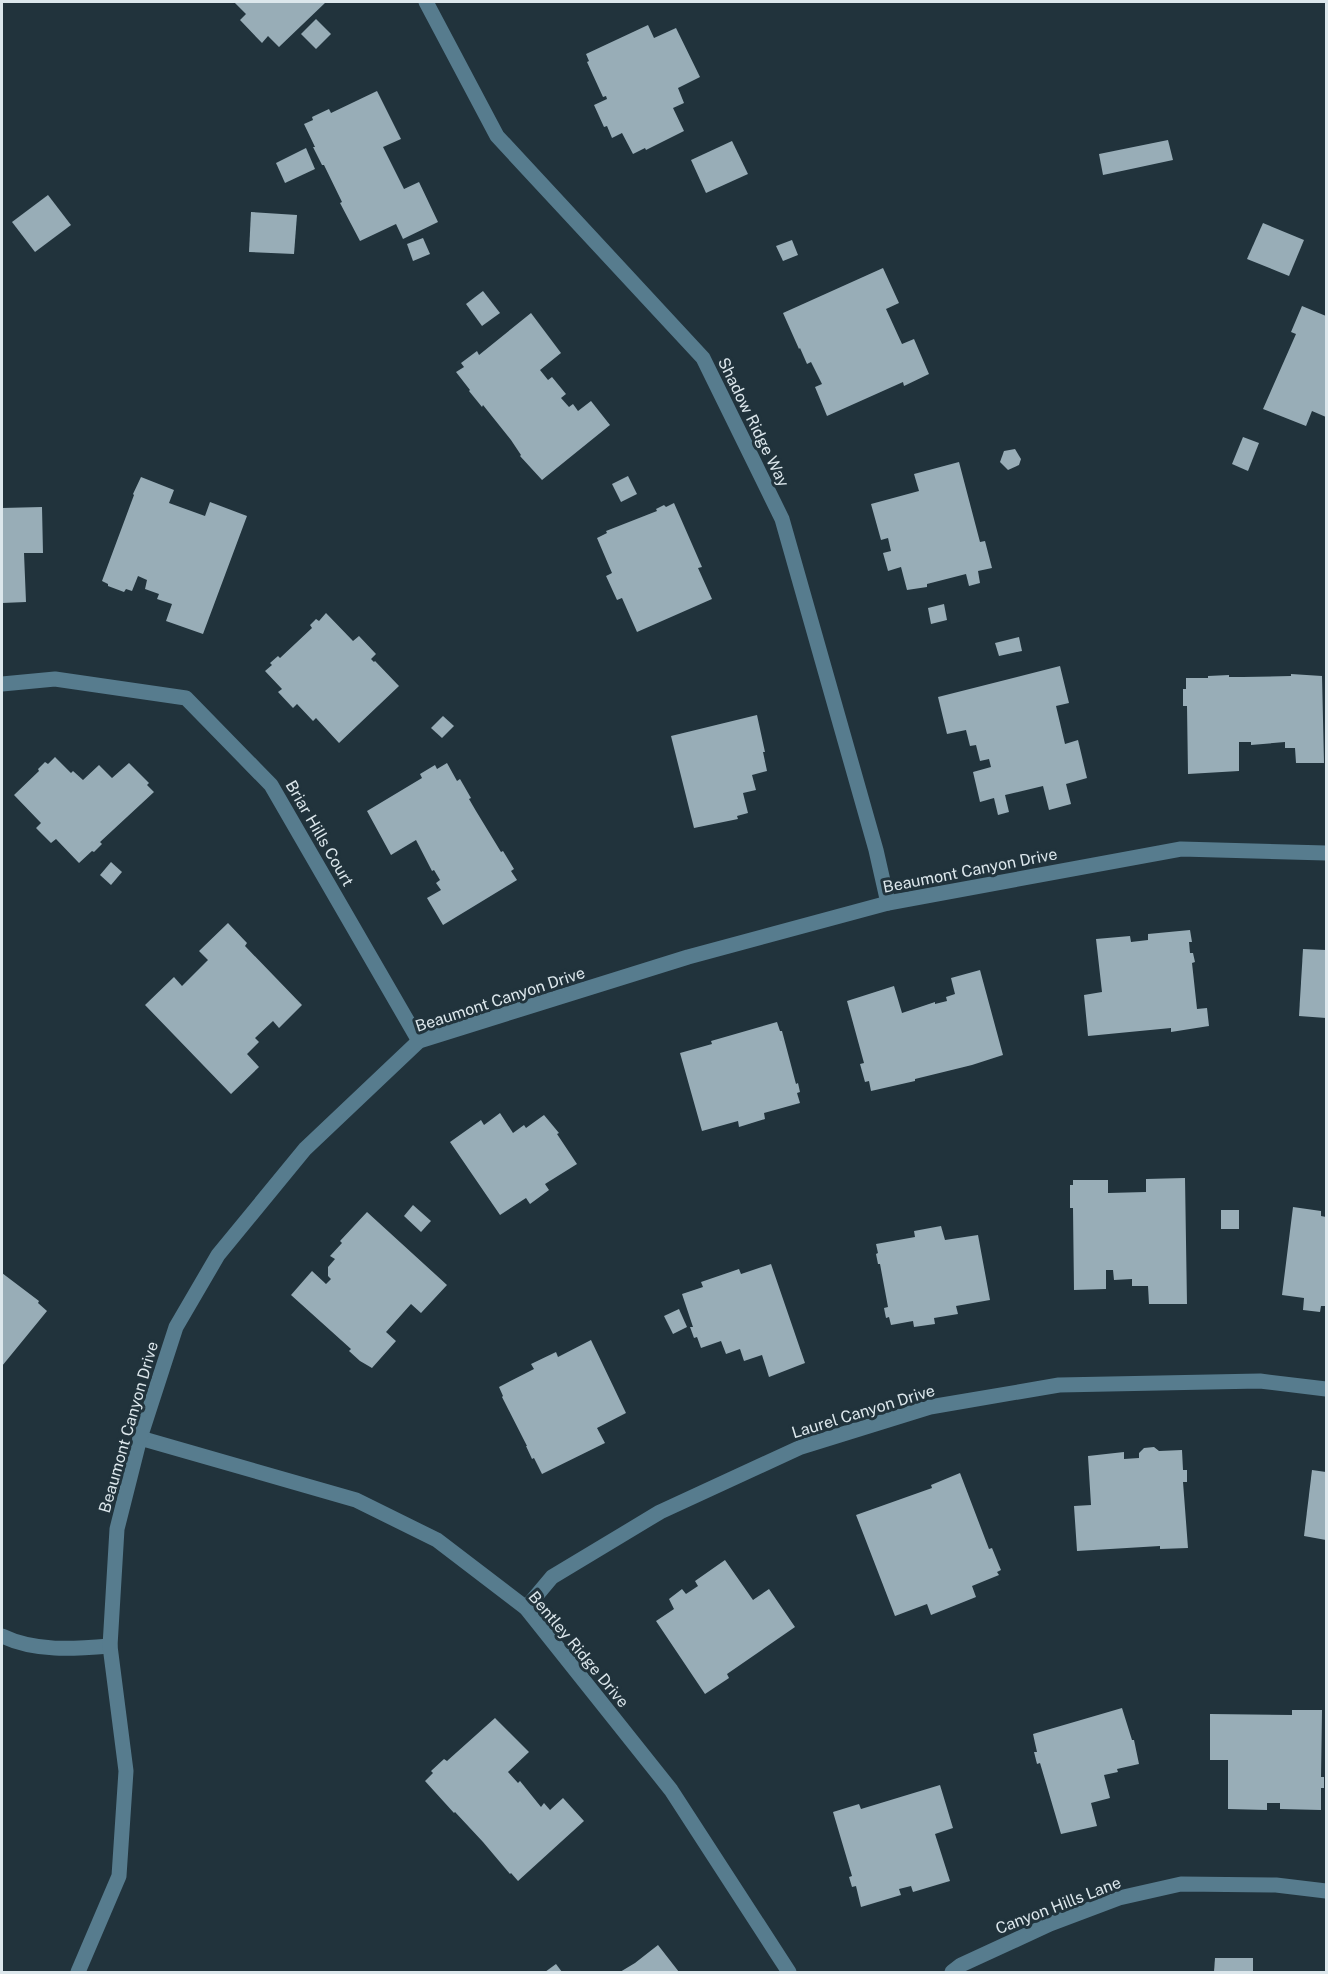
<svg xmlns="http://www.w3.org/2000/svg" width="1328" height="1974" viewBox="0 0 1328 1974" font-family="'Public Sans',sans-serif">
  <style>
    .building { fill: #98adb7 }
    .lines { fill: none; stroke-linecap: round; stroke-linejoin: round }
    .minor { stroke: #577c8e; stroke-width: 15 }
    .labels { text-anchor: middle; stroke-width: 6; stroke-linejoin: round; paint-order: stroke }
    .street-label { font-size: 16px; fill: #dce7ec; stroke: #21333c }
  </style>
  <rect width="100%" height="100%" fill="#21333c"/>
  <g class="building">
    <path d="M234 2H326L279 47 268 36 262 43 240 20 246 14Z"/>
    <path d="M316 19 331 34 316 49 301 34Z"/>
    <path d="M648 25 654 38 676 28 700 77 678 88 684 103 673 108 684 131 646 150 645 148 633 154 622 133 612 138 607 126 604 127 594 105 607 99 606 96 603 97 587 62 589 61 586 54Z"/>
    <path d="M377 91 401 139 383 147 404 189 419 182 438 222 403 239 396 224 360 241 340 203 342 202 324 165H322L313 147H315L304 124 313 120 312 117 329 109 331 113Z"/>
    <path d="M1168 140 1173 160 1103 175 1099 154Z"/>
    <path d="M732 141 748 174 706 193 691 160Z"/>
    <path d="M306 148 315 169 285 183 276 163Z"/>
    <path d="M48 195 71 225 35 252 12 222Z"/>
    <path d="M251 212 297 215 294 254 249 252Z"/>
    <path d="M1263 223 1304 240 1289 276 1247 259Z"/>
    <path d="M423 238 430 254 413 261 407 244Z"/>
    <path d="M792 240 798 255 783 261 776 246Z"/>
    <path d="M883 268 899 303 886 309 902 344 914 339 929 374 904 386 903 382 827 416 815 387 822 384 811 362 807 364 800 348 799 349 783 313Z"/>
    <path d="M483 291 500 313 482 326 466 304Z"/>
    <path d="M1302 306 1326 316V417L1312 411 1306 426 1263 409 1296 334 1291 332Z"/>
    <path d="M531 313 561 353 540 370 548 380 552 377 566 394 561 398 569 407 573 404 578 411 591 401 610 425 542 480 520 456 521 455 511 440 483 405 482 407 469 391 470 390 456 372 464 367 461 363 477 351 479 355Z"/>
    <path d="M1243 437 1259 443 1248 471 1232 464Z"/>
    <path d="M1015 449 1021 459 1019 465 1008 470 1000 462 1004 451Z"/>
    <path d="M959 462 980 542 985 541 992 568 978 571 980 583 969 586 966 574 927 584V587L907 590 901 567 888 571 883 553 891 551 888 538 881 540 871 504 919 491 914 474Z"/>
    <path d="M628 476 637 494 621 502 612 484Z"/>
    <path d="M141 477 174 490 169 503 205 516 210 502 247 516 203 634 166 621 172 604 157 599 159 594 145 589 147 580 138 576 132 591 126 589 124 592 108 586V584L102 581 134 495 133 494Z"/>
    <path d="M674 503 702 567 698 568 712 599 637 632 622 598 617 600 606 576 612 573 597 538 607 533 606 531 657 511 656 509 664 505 666 507Z"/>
    <path d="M42 507 43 553H24L26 602 2 603V508Z"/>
    <path d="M944 604 947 620 931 624 928 608Z"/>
    <path d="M326 613 353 641 359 636 376 654 371 659 374 662 375 661 399 686 339 743 316 718 313 721 297 704 293 708 278 692 282 689 265 671 272 665 270 663 278 656 280 658 312 628 310 625 316 619 319 621Z"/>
    <path d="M1019 637 1022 651 999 656 995 643Z"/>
    <path d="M1060 666 1069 703 1056 706 1065 744 1078 740 1087 778 1066 784 1071 804 1049 810 1043 786 1005 795 1009 812 998 815 994 798 980 802 973 772 991 767 989 759 980 761 976 745 970 746 966 730 947 734 938 697Z"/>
    <path d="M1291 674 1322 676 1324 763H1296L1295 748H1285V742L1251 745V742H1239V771L1188 774 1187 706H1183V689H1186V678H1208V676L1229 675V677H1243L1291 676Z"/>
    <path d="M757 715 765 752H763L767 771 752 775 756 790 743 793 748 813 737 816 738 819 694 828 671 736Z"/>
    <path d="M443 716 454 726 442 738 431 728Z"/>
    <path d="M55 757 71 773 73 771 83 780 99 765 112 778 129 763 149 783 147 785 154 792 100 842 102 844 94 852 92 851 79 863 56 839 51 843 36 828 41 823 14 795 39 771 38 769 45 762 48 764Z"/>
    <path d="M447 763 457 781 460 779 471 798 469 799 476 811 501 852 503 851 514 869 511 871 517 880 443 925 427 898 441 890 436 883 440 880 434 870 432 871 416 840 391 855 367 811 422 778 420 774 435 765 437 769Z"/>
    <path d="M111 862 122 872 111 885 100 875Z"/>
    <path d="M228 923 247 943 245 946 302 1005 279 1028 273 1021 255 1038 259 1042 247 1054 259 1067 231 1094 145 1005 174 977 182 986 208 960 199 951Z"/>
    <path d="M1190 930 1192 942H1189L1190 953H1193L1195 962 1192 963 1197 1009 1207 1008 1209 1026 1171 1032V1028L1088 1036 1084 995 1102 992 1096 939 1130 936 1131 942 1148 940V934Z"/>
    <path d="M1303 949 1326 950V1018L1299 1016Z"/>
    <path d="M980 970 1003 1055 972 1065 915 1079V1081L871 1091 869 1081 865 1082 860 1064 864 1063 847 1001 894 986 902 1013 935 1002V1004L947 1001 946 997 955 994 951 978Z"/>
    <path d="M777 1022 780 1031H782L796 1084 798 1083 800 1092 797 1093 800 1103 764 1113 765 1119 739 1127 738 1121 702 1131 680 1053 712 1044 711 1041Z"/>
    <path d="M500 1113 513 1133 524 1125 526 1128 544 1115 559 1133 557 1134 577 1164 545 1184 549 1190 530 1204 526 1198 500 1215 450 1142 481 1120 484 1125Z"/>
    <path d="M1185 1178 1187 1304H1149L1148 1286H1132V1279L1114 1280 1113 1270H1106V1289L1074 1290 1073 1208H1070V1185H1073V1180H1108V1193L1146 1192V1179Z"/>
    <path d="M413 1205 431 1221 421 1232 404 1216Z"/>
    <path d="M1293 1207 1321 1211V1216L1326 1217V1306H1321L1320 1312 1303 1310 1304 1298 1282 1295Z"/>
    <rect x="1221" y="1210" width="18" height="19"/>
    <path d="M367 1212 447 1285 421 1313 411 1304 386 1332 396 1341 372 1368 360 1361 349 1351 351 1349 291 1295 312 1271 326 1284 331 1279 328 1276V1267L335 1259 330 1256 342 1243 340 1241Z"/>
    <path d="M941 1226 945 1240 978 1235 990 1300 956 1306 958 1314 934 1318 935 1324 914 1327 913 1321 891 1325 889 1317 886 1318 884 1308 888 1307 880 1264H878L876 1254 878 1253 876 1244 915 1237 914 1231Z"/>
    <path d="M771 1264 805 1363 769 1377 762 1355 744 1361 740 1349 726 1354 721 1341 701 1348 697 1337 694 1338 690 1327H693L682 1294 703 1287 701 1282 739 1269 741 1274Z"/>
    <path d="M2 1273 39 1301 38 1303 47 1311 2 1366Z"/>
    <path d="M679 1309 687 1327 673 1334 664 1316Z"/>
    <path d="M591 1340 626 1413 597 1428 605 1443 542 1474 534 1458 532 1459 526 1446H527L502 1397 503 1396 499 1387 534 1369 531 1364 556 1352 558 1357Z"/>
    <path d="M1154 1447 1159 1451 1182 1450 1183 1470H1187V1482H1183L1188 1548 1160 1549V1546L1077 1551 1074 1506 1091 1505 1088 1456 1124 1452V1459L1139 1458V1453L1144 1448Z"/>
    <path d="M1312 1470 1326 1472V1540L1304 1536Z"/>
    <path d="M960 1473 989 1549 992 1548 1001 1570 997 1572 999 1575 972 1586 976 1597 931 1615 927 1604 895 1616 856 1515 932 1488 931 1485Z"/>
    <path d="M725 1560 753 1600 769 1589 795 1627 727 1674 729 1678 705 1694 656 1621 674 1609 669 1599 682 1589 686 1594 698 1586 695 1581Z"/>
    <path d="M1122 1708 1132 1740H1134L1139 1764 1117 1769 1118 1772 1104 1775 1110 1798 1091 1803 1097 1826 1061 1834 1040 1763 1037 1764 1034 1752H1037L1033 1734Z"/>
    <path d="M1292 1710H1322L1321 1777H1324V1788H1321V1810L1280 1809V1803H1267V1810L1228 1809V1760H1210V1714L1292 1715Z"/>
    <path d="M495 1718 529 1752 508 1772 518 1783 520 1781 541 1807 544 1803 550 1810 563 1798 584 1821 518 1881 511 1873 510 1874 483 1842 455 1812 454 1813 425 1781 433 1773 431 1771 444 1759 447 1761Z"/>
    <path d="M940 1785 953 1828 935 1834 950 1881 913 1892 911 1886 899 1889 901 1895 861 1907 856 1886 852 1887 849 1877 852 1876 833 1812 859 1804 861 1809Z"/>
    <path d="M658 1945 679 1972H620L635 1963Z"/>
    <path d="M1215 1958H1253V1972H1214Z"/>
    <path d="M556 1964 562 1972H545Z"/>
  </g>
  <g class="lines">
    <g class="minor">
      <path d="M426 2 497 136 703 358 782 519 876 850 888 903"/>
      <path d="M2 684 55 679 186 698 271 785 419 1041"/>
      <path d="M140 1438 356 1500 437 1540 526 1608 671 1790 789 1972"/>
      <path d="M526 1608 552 1577 660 1512 801 1447 930 1407 1059 1385 1260 1381 1326 1389"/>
      <path d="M2 1636C35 1652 74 1649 110 1646"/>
      <path d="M78 1972 119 1876 126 1771 110 1646 117 1529 140 1438 176 1327 218 1255 305 1149 419 1041 688 957 888 903 1181 849 1326 853"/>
      <path d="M952 1972 961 1965 1050 1924 1119 1898 1181 1884 1276 1885 1326 1891"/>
    </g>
  </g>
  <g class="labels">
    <g class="street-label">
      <text transform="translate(754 422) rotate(64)" y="6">Shadow Ridge Way</text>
      <text transform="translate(320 833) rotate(60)" y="6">Briar Hills Court</text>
      <text transform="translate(970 870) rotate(-11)" y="6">Beaumont Canyon Drive</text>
      <text transform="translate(500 999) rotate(-18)" y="6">Beaumont Canyon Drive</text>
      <text transform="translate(863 1411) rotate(-17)" y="6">Laurel Canyon Drive</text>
      <text transform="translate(128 1427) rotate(-74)" y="6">Beaumont Canyon Drive</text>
      <text transform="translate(579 1649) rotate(50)" y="6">Bentley Ridge Drive</text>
      <text transform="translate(1058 1905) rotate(-21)" y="6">Canyon Hills Lane</text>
    </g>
  </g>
  <rect width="1328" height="1974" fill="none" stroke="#dce7ec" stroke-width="6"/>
</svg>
